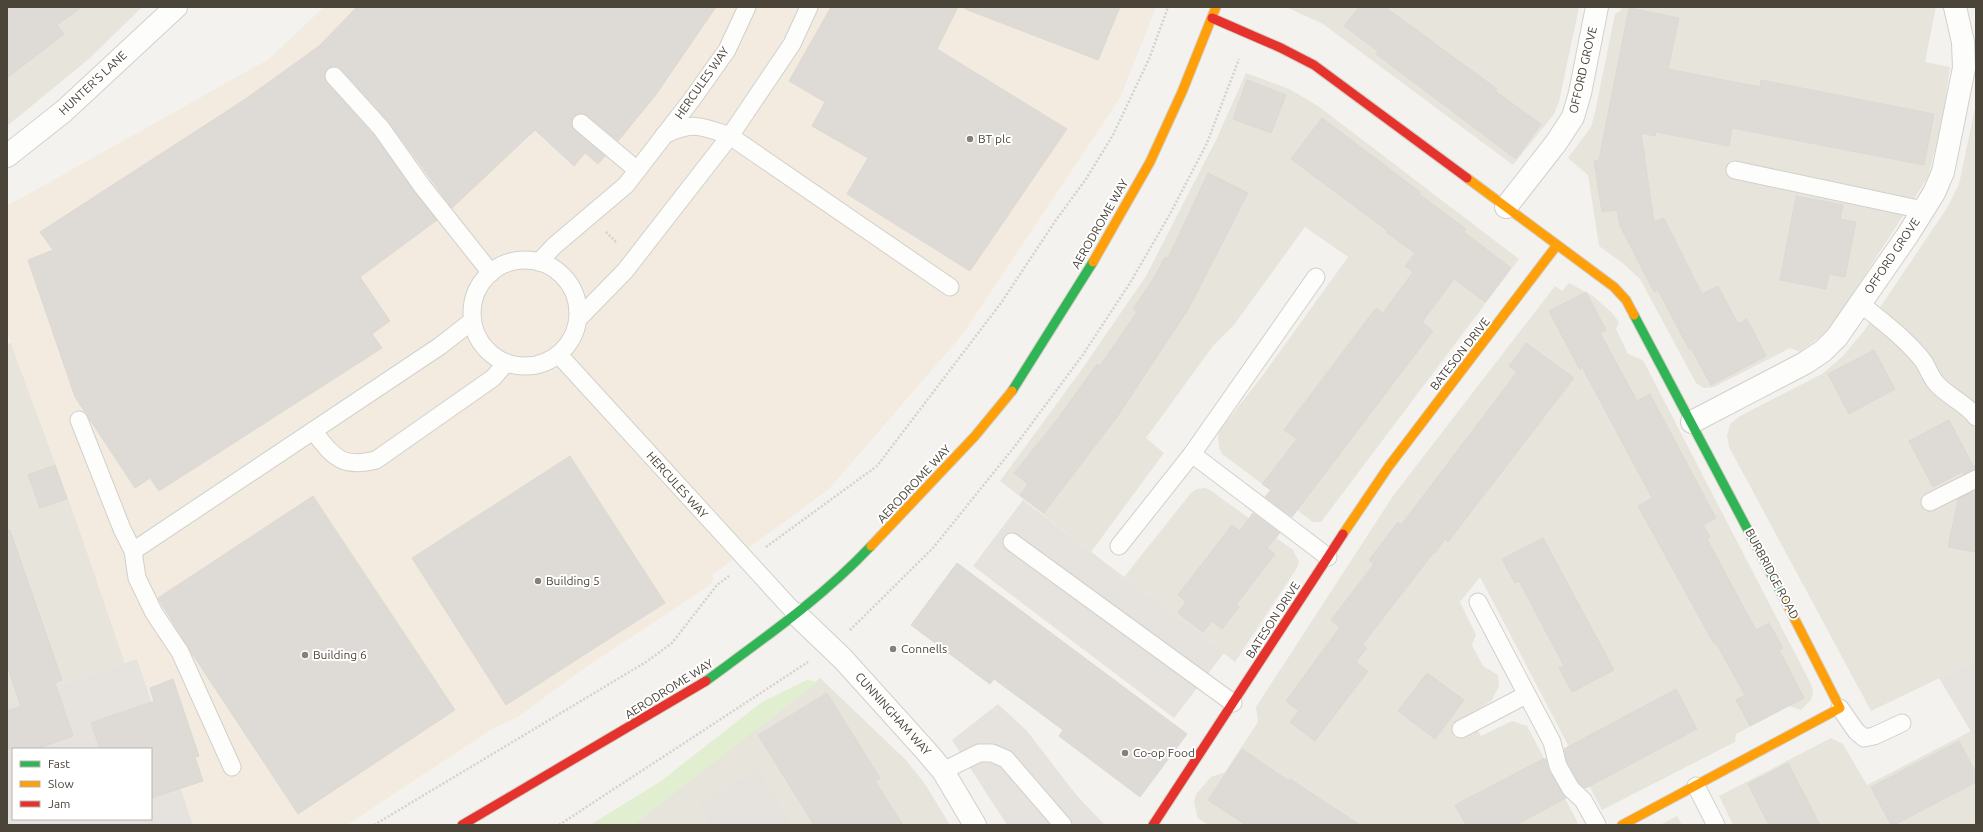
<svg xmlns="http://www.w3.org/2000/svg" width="1983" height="832" viewBox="0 0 1983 832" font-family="Ubuntu,sans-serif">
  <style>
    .residential { fill: #e7e4dc }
    .commercial { fill: #f3ebdf }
    .industrial { fill: #e6e2de; fill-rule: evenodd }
    .green { fill: #e1eecf }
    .parking { fill: #e6e3df }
    .building { fill: #dedbd6; stroke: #dcd9d4 }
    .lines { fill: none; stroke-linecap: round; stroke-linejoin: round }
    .lane-casing { stroke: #d2d0cb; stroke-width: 19 }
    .street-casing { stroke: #d2d0cb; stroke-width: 24 }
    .fast-casing { stroke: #d3cfc5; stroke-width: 11 }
    .slow-casing { stroke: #d3cfc5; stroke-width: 11 }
    .jam-casing { stroke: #d3cfc5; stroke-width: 11 }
    .path { stroke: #d3d2cc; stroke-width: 2.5; stroke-dasharray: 2 2; stroke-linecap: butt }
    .lane { stroke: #fdfdfc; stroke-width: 17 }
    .street { stroke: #fdfdfc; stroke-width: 22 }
    .fast { stroke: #30b455; stroke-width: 9 }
    .slow { stroke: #ff9f0a; stroke-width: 9 }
    .jam { stroke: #e5322d; stroke-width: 9 }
    .poi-dot { fill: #868178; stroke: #fff; stroke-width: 1.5 }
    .labels { text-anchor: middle; stroke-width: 4; stroke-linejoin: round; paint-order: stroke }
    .street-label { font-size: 12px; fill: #4b4439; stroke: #fff }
    .poi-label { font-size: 12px; fill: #4b4439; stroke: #fff; text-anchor: start }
  </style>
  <rect width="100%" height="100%" fill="#f4f2ee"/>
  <g class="residential">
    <path d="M7 7H142L90 58 7 126Z"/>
    <path d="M1286 7H1579L1559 102 1554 114 1513 165 1323 24Z"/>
    <path d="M1621 7H1936L1925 62 1950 67 1942 122 1928 177 1834 323 1820 337 1800 352 1790 348 1714 387 1704 388 1696 383 1640 279 1625 265 1599 246 1588 175 1568 158 1591 127 1595 112 1615 14 1621 10Z"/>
    <path d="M1246 73 1289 89 1318 106 1519 259 1321 522H1313L1222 454 1219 447 1218 438 1219 431 1263 375 1348 257 1305 227 1234 325 1213 346 1146 438 1164 453 1091 552 1000 481 1080 372 1146 276 1217 138Z"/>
    <path d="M1976 103V655L1971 663 1871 711 1729 447 1727 436 1730 424 1740 416 1822 374 1842 357 1864 331 1947 208 1959 184Z"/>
    <path d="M1569 283 1593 296 1612 313 1619 322 1616 329 1628 354 1643 360 1812 686 1813 694 1811 700 1801 710 1789 706 1736 734 1735 742 1602 810 1480 577 1460 602 1476 635 1472 645 1483 666 1498 675 1499 686 1492 700 1469 716 1481 736 1512 721 1527 726 1578 823 1575 825H1208L1198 818 1194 803 1196 794 1211 777 1225 772 1258 722 1256 707 1393 496 1555 286 1562 291Z"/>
    <path d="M11 343 74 514 125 663 7 702V344Z"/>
    <path d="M1205 488 1210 490 1293 550 1299 562 1297 568 1235 662 1124 577 1191 493 1197 489Z"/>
    <path d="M820 678 906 760 925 784 950 825H633Z"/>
    <path d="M1971 731 1976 740V825H1733L1719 796 1831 738 1843 744 1867 785Z"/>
    <path d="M1677 816 1682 825H1660Z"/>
  </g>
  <path class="commercial" d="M324 7H1156L1121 96 963 334 829 489 712 575 714 579 710 585 583 669 518 717 492 729 347 825H193L137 659 125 663 74 514 7 332V206L269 59Z"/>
  <g class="industrial">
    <path d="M1976 655V740L1939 678 1971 663Z"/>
    <path d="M137 659 193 825H7V702ZM13 749H151V819H13Z"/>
  </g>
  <path class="green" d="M807 680 818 682 633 825H590L661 781 762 702Z"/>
  <g class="parking">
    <path d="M1023 500 1224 653 1174 718 973 566Z"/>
    <path d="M998 704 1027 731 1078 797 1105 825H1007L952 740Z"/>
    <path d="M758 769 791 825H710L698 805Z"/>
  </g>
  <g class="building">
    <path d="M7 7H82L57 25 64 34 7 78Z"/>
    <path d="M357 7H716L655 96 618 141 587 115 578 114 573 117 571 122 574 130 605 156 598 164 585 153 574 166 535 130 452 208 388 121 341 69 337 66 328 68 324 73 327 83 373 134 437 220 360 277 390 321 372 334 382 348 159 491 150 478 135 488 75 397 28 260 53 250 40 232 244 100 319 46Z"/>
    <path d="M831 7H958L937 49 1067 129 970 271 847 194 868 158 812 126 825 102 789 81Z"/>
    <path d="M966 7H1120L1098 60 965 9Z"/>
    <path d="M1359 7H1385L1497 89 1495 91 1541 124 1516 159 1376 54 1378 51 1344 26Z"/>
    <path d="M1629 8 1679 18 1668 69 1760 87 1761 80 1934 114 1924 165 1732 128 1729 146 1656 132 1655 136 1641 133 1654 222 1664 218 1702 294 1718 286 1738 324 1747 319 1766 356 1711 385 1691 348 1689 349 1658 290 1654 292 1620 226 1617 210 1602 212 1594 161 1599 160Z"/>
    <path d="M1247 80 1286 95 1271 133 1233 119Z"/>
    <path d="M1322 118 1420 192 1419 194 1466 229 1464 232 1511 268 1485 302 1454 279 1422 322 1433 331 1292 517 1265 497 1271 490 1262 484 1297 439 1284 430 1376 308 1383 313 1413 272 1405 266 1415 253 1386 232 1388 231 1291 159Z"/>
    <path d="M1208 173 1248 193 1189 308 1117 417 1044 513 1020 495 1028 484 1014 473 1056 421 1097 364 1100 366 1137 312 1133 309 1154 278 1165 257 1168 258Z"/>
    <path d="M1796 196 1843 205 1840 219 1856 222 1845 277 1829 274 1826 289 1780 280Z"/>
    <path d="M1586 292 1606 330 1600 333 1637 401 1650 394 1716 518 1703 525 1710 537 1707 539 1731 584 1756 630 1769 623 1783 648 1779 650 1804 698 1750 726 1736 700 1745 695 1716 643 1714 644 1638 506 1652 498 1582 367 1580 370 1549 311Z"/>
    <path d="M1526 343 1574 378 1448 542 1445 539 1435 553 1434 552 1363 644 1367 648 1356 662 1368 671 1315 741 1290 722 1299 711 1286 701 1340 627 1331 620 1374 564 1369 560 1398 522 1401 525 1517 372 1509 366Z"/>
    <path d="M1874 350 1895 389 1849 414 1828 374Z"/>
    <path d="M1949 420 1973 466H1976V469L1963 474 1964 471 1933 487 1909 441Z"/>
    <path d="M570 456 665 603 506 705 412 558Z"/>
    <path d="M55 465 67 499 40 508 28 475Z"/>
    <path d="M1976 490V552L1948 547 1958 499Z"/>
    <path d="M313 496 455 710 298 814 191 652 158 598Z"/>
    <path d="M1253 513 1280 533 1267 548 1275 554 1236 605 1239 607 1222 629 1212 621 1203 632 1178 613 1186 602 1178 595 1232 525 1240 531Z"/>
    <path d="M7 530H10L62 680 55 683 73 736 36 749H7V711L21 706 7 666Z"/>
    <path d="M1543 538 1614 670 1572 692 1559 668 1564 666 1519 581 1515 583 1502 559Z"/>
    <path d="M957 563 1187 734 1140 797 1059 736 1063 730 994 679 990 684 911 625Z"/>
    <path d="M1427 673 1464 700 1435 739 1398 711Z"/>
    <path d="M173 679 199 756 195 757 203 781 151 798V749H100L91 723 154 701 150 688Z"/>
    <path d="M1676 689 1697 729 1588 787 1585 788 1579 783 1567 762 1564 749Z"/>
    <path d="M827 693 880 778 875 781 903 825H814L758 735Z"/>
    <path d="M1959 741 1976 773V782L1894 825H1891L1871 787Z"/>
    <path d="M1242 749 1289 781 1290 779 1360 825H1246L1208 800Z"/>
    <path d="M1543 759H1546L1549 771 1566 798 1516 825H1466L1455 805Z"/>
    <path d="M1788 763 1820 825H1769L1748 784Z"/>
  </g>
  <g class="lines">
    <g class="lane-casing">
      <g id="lane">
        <path d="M334 76 381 128 422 186 491 273"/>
        <path d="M581 123 637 170"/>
        <path d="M664 135C693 121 701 126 730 136L950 287"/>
        <path d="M1735 170 1923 210"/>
        <circle cx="525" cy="313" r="53"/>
        <path d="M539 262 554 246 626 185 693 98 727 50 747 7"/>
        <path d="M1860 303C1881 321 1907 339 1924 362 1928 369 1931 377 1936 383 1948 397 1966 403 1976 417"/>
        <path d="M579 318 625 271 730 136 792 44 809 7"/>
        <path d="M559 355 796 614"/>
        <path d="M79 420 122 529 133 551 137 578 154 613 180 652 232 767"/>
        <path d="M313 431C333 456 341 469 376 460L493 378 506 363"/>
        <path d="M1192 454 1328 557"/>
        <path d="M1930 502 1976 479"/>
        <path d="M1012 542 1233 703"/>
        <path d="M1119 546 1192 454 1316 277"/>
        <path d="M133 551 440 346 472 321"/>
        <path d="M1478 602 1552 742 1558 766 1571 789 1583 800 1597 825"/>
        <path d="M1840 708 1856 731 1864 738 1874 736 1902 723"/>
        <path d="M1461 729 1526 695"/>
        <path d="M943 771 979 753H992L1006 759 1063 825"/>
        <path d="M1696 786 1716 825"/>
      </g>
    </g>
    <g class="street-casing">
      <g id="street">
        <path d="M7 156 64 111 176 7"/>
        <path d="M1506 207 1556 143 1573 117 1580 93 1597 7"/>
        <path d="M1692 422 1805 363 1823 351 1837 337 1907 236 1934 193 1943 172 1964 68 1963 42 1955 7"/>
        <path d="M796 614 843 659 926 751 943 771 975 825"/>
      </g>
    </g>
    <g class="fast-casing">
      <g id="fast">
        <path d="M1634 315 1786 602"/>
        <path d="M1012 391 1093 262"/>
        <path d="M706 681C763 639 822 598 871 546"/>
      </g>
    </g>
    <g class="slow-casing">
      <g id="slow">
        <path d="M1467 178 1614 287 1626 300 1634 315"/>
        <path d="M1093 262 1150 162 1182 92 1216 7"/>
        <path d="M1343 534 1389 466 1557 245"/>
        <path d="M871 546 975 436 1012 391"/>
        <path d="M1622 825 1840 708 1786 602"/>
      </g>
    </g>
    <g class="jam-casing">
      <g id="jam">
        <path d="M1212 18 1281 48 1314 65 1467 178"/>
        <path d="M462 825 706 681"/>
        <path d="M1153 825 1343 534"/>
      </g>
    </g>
    <g class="path">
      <path d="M606 232 617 243"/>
      <path d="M766 547 877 466 1001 303 1056 220 1086 179 1113 135 1149 59 1168 7"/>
      <path d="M850 630 933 548 1015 446 1082 356 1130 283 1170 214 1207 143 1239 59"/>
      <path d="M374 825 646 662 672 643 717 585 729 576"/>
      <path d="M559 825 808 662"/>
    </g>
    <use href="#lane" class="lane"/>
    <use href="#street" class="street"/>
    <use href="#fast" class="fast"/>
    <use href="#slow" class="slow"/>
    <use href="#jam" class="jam"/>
  </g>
  <g class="poi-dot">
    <circle cx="970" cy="139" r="4"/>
    <circle cx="538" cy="581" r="4"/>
    <circle cx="893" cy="649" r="4"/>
    <circle cx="305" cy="655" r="4"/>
    <circle cx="1125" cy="753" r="4"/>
  </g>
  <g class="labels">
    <g class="street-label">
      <text transform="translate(1583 70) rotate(-77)" y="4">OFFORD GROVE</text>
      <text transform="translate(93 83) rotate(-43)" y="4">HUNTER'S LANE</text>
      <text transform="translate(702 83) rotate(-55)" y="4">HERCULES WAY</text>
      <text transform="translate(1100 224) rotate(-60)" y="4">AERODROME WAY</text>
      <text transform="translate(1892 256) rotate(-56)" y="4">OFFORD GROVE</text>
      <text transform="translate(1460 354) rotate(-52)" y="4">BATESON DRIVE</text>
      <text transform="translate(914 484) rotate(-47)" y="4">AERODROME WAY</text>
      <text transform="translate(677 485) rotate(48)" y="4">HERCULES WAY</text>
      <text transform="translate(1772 574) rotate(62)" y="4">BURBRIDGE ROAD</text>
      <text transform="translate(1273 620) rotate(-57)" y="4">BATESON DRIVE</text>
      <text transform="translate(669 689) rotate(-32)" y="4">AERODROME WAY</text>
      <text transform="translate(893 714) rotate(48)" y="4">CUNNINGHAM WAY</text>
    </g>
    <g class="poi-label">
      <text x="978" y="143">BT plc</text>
      <text x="546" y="585">Building 5</text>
      <text x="901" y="653">Connells</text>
      <text x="313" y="659">Building 6</text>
      <text x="1133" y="757">Co-op Food</text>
    </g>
  </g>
  <rect width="1983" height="832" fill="none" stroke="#4b4439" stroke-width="16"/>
  <rect x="12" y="748" width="140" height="72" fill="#ffffff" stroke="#b7b4b0"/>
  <rect x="20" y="761" width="20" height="6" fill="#30b455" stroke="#b7b4b0"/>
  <text x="48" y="768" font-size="12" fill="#4b4439">Fast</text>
  <rect x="20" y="781" width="20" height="6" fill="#ff9f0a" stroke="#b7b4b0"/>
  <text x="48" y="788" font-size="12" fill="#4b4439">Slow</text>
  <rect x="20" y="801" width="20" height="6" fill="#e5322d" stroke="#b7b4b0"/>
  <text x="48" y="808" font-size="12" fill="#4b4439">Jam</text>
</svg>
